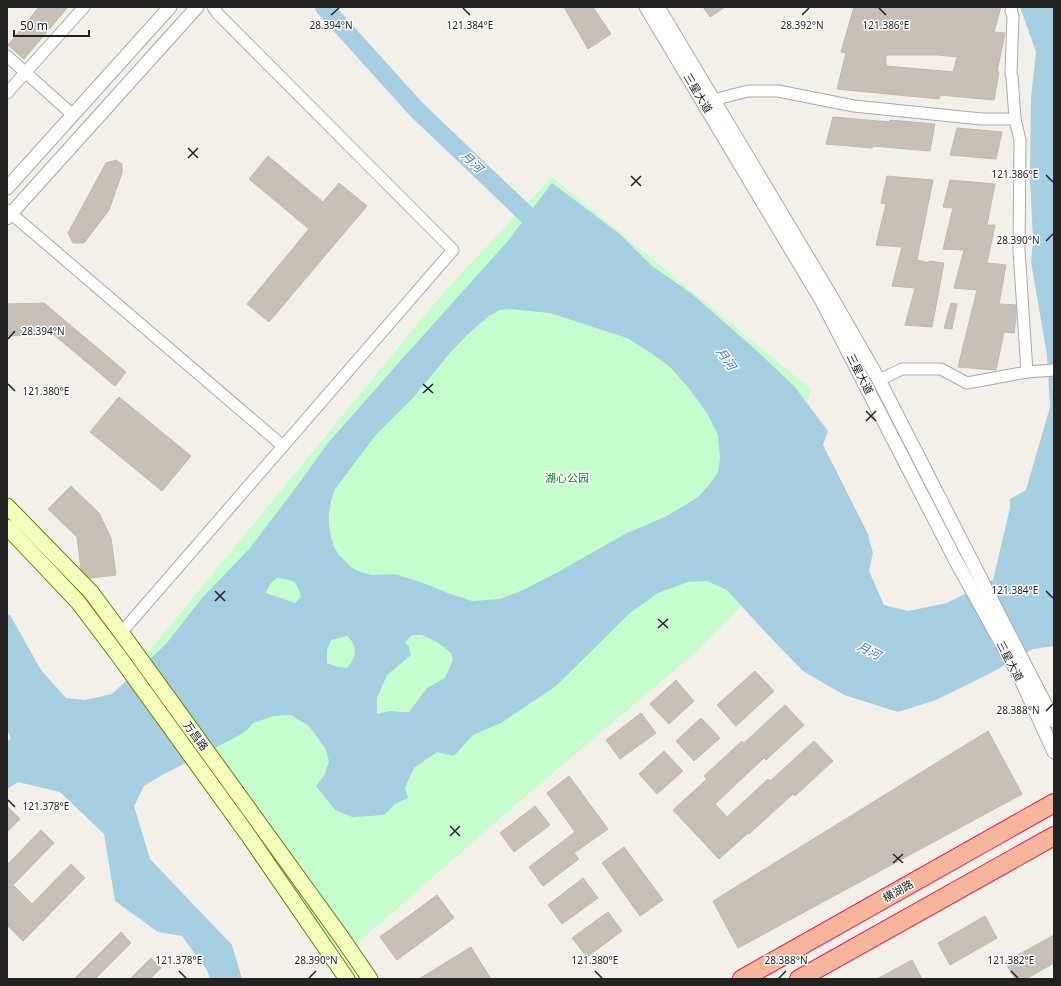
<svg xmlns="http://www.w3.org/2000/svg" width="1061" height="986" viewBox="0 0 1061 986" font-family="'Noto Sans','Noto Sans SC',sans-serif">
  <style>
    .park { fill: #c5fdce }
    .water { fill: #a7cfe2; fill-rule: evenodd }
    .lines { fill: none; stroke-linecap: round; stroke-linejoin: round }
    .river { stroke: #a7cfe2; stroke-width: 18 }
    .building { fill: #c8c0b7; stroke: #c5b8a9; fill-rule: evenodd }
    .minor-casing { stroke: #a9a9a9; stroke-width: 13 }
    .tertiary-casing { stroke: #a9a9a9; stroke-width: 15 }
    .secondary-casing { stroke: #678100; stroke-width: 17 }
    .trunk-casing { stroke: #e62051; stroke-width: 20 }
    .minor { stroke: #fff; stroke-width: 11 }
    .tertiary { stroke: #fff; stroke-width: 13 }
    .secondary { stroke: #f4fdbb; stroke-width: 15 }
    .trunk { stroke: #f6b69b; stroke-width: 18 }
    .ticks { fill: none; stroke: #222; stroke-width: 1.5 }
    .labels { text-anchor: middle; stroke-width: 3; stroke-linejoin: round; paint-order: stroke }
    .street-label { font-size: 11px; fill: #222; stroke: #fff }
    .park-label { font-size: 11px; fill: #058a1d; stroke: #fff }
    .water-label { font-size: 12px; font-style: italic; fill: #4775b8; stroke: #fff }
    .ticks-label { font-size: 10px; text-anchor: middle; fill: #222; stroke: #fff; stroke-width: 3; stroke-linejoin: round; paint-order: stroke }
  </style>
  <rect width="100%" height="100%" fill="#f2f0e8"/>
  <path class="park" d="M552 177 811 389 761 586 695 653 535 788 345 954 338 950 133 671 443 293Z"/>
  <path class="water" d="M1020 7H1054V646L1033 649 991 673 936 700 898 712 844 695 803 671 767 634 727 590 707 581 688 582 658 593 630 613 556 686 501 723 473 735 454 756 437 752 414 768 405 788 408 798 395 804 384 815 352 817 335 810 316 786 325 774 329 761 325 748 309 726 291 715 273 716 253 723 247 730 238 736 162 775 144 786 134 806 150 859 232 945 242 979H210L207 970 182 936 158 932 115 901 104 834 60 792 18 782 7 789V742L11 738 7 730V614L10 615 41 670 66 698 85 700 112 694 166 644 202 598 250 548 297 486 328 443 402 359 507 242 552 183 621 235 652 266 692 294 756 350 794 386 828 431 823 445 867 532 873 553 869 571 884 605 908 611 947 603 993 580 1010 508V499L1026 490 1050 407 1047 355 1031 262 1033 239 1030 177 1031 98 1036 52ZM508 309 550 313 627 338 651 353 670 367 687 386 707 413 718 435 720 459 718 472 710 484 698 497 667 516 625 534 560 571 523 590 500 599 472 601 448 593 423 583 395 574 372 575 358 571 351 567 339 555 334 547 331 537 329 524V515L331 501 335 489 375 436 413 398 450 353 467 335 489 316 500 310ZM277 578C293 580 297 580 301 597L295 603 266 593 270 584ZM412 635H422L437 642 451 653 453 660 445 678 427 688 409 712H402L390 711 377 714V698L387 675 411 655 409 647 405 642ZM347 636C358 646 357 657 347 668L337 667 327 663V650L331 640Z"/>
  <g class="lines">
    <path class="river" d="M324 7 417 110 544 231"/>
  </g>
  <g class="building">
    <path d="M39 7H68L24 59 8 45Z"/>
    <path d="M564 7H593L611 34 588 49Z"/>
    <path d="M703 7H725L710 17Z"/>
    <path d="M854 7H1001L994 32 1005 33 997 72H999L994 100 940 95 939 99 837 89 846 53 841 52ZM886 55H939L957 57 953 72 886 66Z"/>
    <path d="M833 117 890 122V120L935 124 930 151 873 146 872 148 826 144Z"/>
    <path d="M957 128 1002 132 996 159 950 155Z"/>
    <path d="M268 156 323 202 339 183 367 206 269 322 247 304 309 229 249 179Z"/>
    <path d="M116 160 122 164V173L109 210 84 243H73L68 233 106 163Z"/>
    <path d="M887 176 933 180 917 260 929 263V261L944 263 932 327 905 325 915 288 892 286 902 247 876 245 886 204 881 203Z"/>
    <path d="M950 180 995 184 987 225H995L987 263 1006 265 999 304 1016 305V318L1014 333 1004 332 996 370 958 367 977 290 954 288 964 250 943 249 953 208 943 207Z"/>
    <path d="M44 303 126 372 115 386 53 334 7 336V304Z"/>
    <path d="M951 303 957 304 952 329 944 328Z"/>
    <path d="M119 397 191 456 162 491 90 432Z"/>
    <path d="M71 486 99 513 111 538 116 575 90 578 81 569 77 537 48 509Z"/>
    <path d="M755 671 774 691 736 726 717 705Z"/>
    <path d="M676 680 694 701 669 724 650 704Z"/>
    <path d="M785 705 804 725 766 760 764 758 715 804 726 816 727 817 768 779 770 781 814 741 833 761 795 796 793 794 749 834 748 833 719 859 673 810 707 779 704 776 742 741 744 743Z"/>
    <path d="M641 713 656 733 620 759 606 740Z"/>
    <path d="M701 718 720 738 694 761 676 741Z"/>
    <path d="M988 731 1022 794 738 948 713 901Z"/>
    <path d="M664 751 683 771 657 794 639 774Z"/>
    <path d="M569 776 608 829 574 853 579 859 543 886 529 867 575 832 547 793Z"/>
    <path d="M7 806 20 819 7 832Z"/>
    <path d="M535 806 550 825 514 852 500 833Z"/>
    <path d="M41 830 54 843 13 885 32 904 71 864 85 878 23 941 7 925V865Z"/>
    <path d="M624 847 663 900 640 916 602 863Z"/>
    <path d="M583 878 598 898 562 924 548 905Z"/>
    <path d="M437 895 454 918 397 960 380 937Z"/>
    <path d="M608 912 622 931 587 957 572 938Z"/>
    <path d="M985 916 997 938 950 965 938 943Z"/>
    <path d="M121 932 131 943 95 979H74Z"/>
    <path d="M1054 935V963L1026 979H1015L1005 962Z"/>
    <path d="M471 947 491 979H419Z"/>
    <path d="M151 958 161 968 150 979H130Z"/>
    <path d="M912 960 922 979H877Z"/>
  </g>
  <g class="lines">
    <g class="minor-casing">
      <g id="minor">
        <path d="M1012 7 1011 11 1013 16 1011 74 1012 77 1015 119 1020 140 1019 250 1027 372"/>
        <path d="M7 56 73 115"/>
        <path d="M7 93 84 7"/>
        <path d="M713 100 748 91H778L854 106 981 119H1015"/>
        <path d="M7 210 283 446"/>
        <path d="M879 380 902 369H941L967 383 1027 372 1054 370"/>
        <path d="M121 633 453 250 218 14 213 7"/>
      </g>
    </g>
    <g class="tertiary-casing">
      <g id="tertiary">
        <path d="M646 7 823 303 956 561 1019 675 1054 752"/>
        <path d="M658 7 832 298 879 380 1028 671 1054 721"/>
        <path d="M7 188 170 7"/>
        <path d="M7 218 197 7"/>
      </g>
    </g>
    <g class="secondary-casing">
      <g id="secondary">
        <path d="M7 506 91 592 131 646 342 938 370 979"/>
        <path d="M7 527 78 602 118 655 248 835 347 979"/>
      </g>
    </g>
    <g class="trunk-casing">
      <g id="trunk">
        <path d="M742 979 1054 803"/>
        <path d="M799 979 1054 836"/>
      </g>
    </g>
    <use href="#minor" class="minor"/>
    <use href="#tertiary" class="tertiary"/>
    <use href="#secondary" class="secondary"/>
    <use href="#trunk" class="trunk"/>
  </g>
  <path class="ticks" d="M463 8 470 15M879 8 886 15M331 15 339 8M802 15 809 8M188 148 198 158M188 158 198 148M1046 175 1053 182M631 176 641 186M631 186 641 176M1046 241 1053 234M8 339 15 331M8 384 15 391M423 384 433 393M423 393 433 384M866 411 876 421M866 421 876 411M215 591 225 601M1046 591 1053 598M215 601 225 591M658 619 668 628M658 628 668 619M1046 711 1053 704M8 800 15 807M450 826 460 836M450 836 460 826M893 854 903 863M893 863 903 854M179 971 186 978M595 971 602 978M1011 971 1018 978M309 978 316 971M779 978 786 971"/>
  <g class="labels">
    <g class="street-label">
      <text transform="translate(698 93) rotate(59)" y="4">三星大道</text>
      <text transform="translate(860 374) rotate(63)" y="4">三星大道</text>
      <text transform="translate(1010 661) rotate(62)" y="4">三星大道</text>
      <text transform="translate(196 736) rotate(54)" y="4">万昌路</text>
      <text transform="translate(898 891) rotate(-29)" y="4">横湖路</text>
    </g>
    <g class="park-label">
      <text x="567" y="482">湖心公园</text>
    </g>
    <g class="water-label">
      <text transform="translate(472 162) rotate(44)" y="4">月河</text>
      <text transform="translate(726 359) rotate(55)" y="4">月河</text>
      <text transform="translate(869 651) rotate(27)" y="4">月河</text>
    </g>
  </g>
  <g class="ticks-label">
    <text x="470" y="29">121.384°E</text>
    <text x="331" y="29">28.394°N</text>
    <text x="802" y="29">28.392°N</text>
    <text x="886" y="29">121.386°E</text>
    <text x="1015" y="178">121.386°E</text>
    <text x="1018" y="244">28.390°N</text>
    <text x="43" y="335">28.394°N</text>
    <text x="46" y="395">121.380°E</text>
    <text x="1015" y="594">121.384°E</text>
    <text x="1018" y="714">28.388°N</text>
    <text x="46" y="810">121.378°E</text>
    <text x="316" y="964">28.390°N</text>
    <text x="786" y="964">28.388°N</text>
    <text x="179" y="964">121.378°E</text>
    <text x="595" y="964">121.380°E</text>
    <text x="1011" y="964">121.382°E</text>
  </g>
  <rect width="1061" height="986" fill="none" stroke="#222222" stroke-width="16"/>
  <path d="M14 30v6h75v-6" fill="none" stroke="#222222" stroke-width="2"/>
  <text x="20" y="30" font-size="12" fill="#222222" stroke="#ffffff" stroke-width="3" paint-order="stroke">50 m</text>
</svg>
